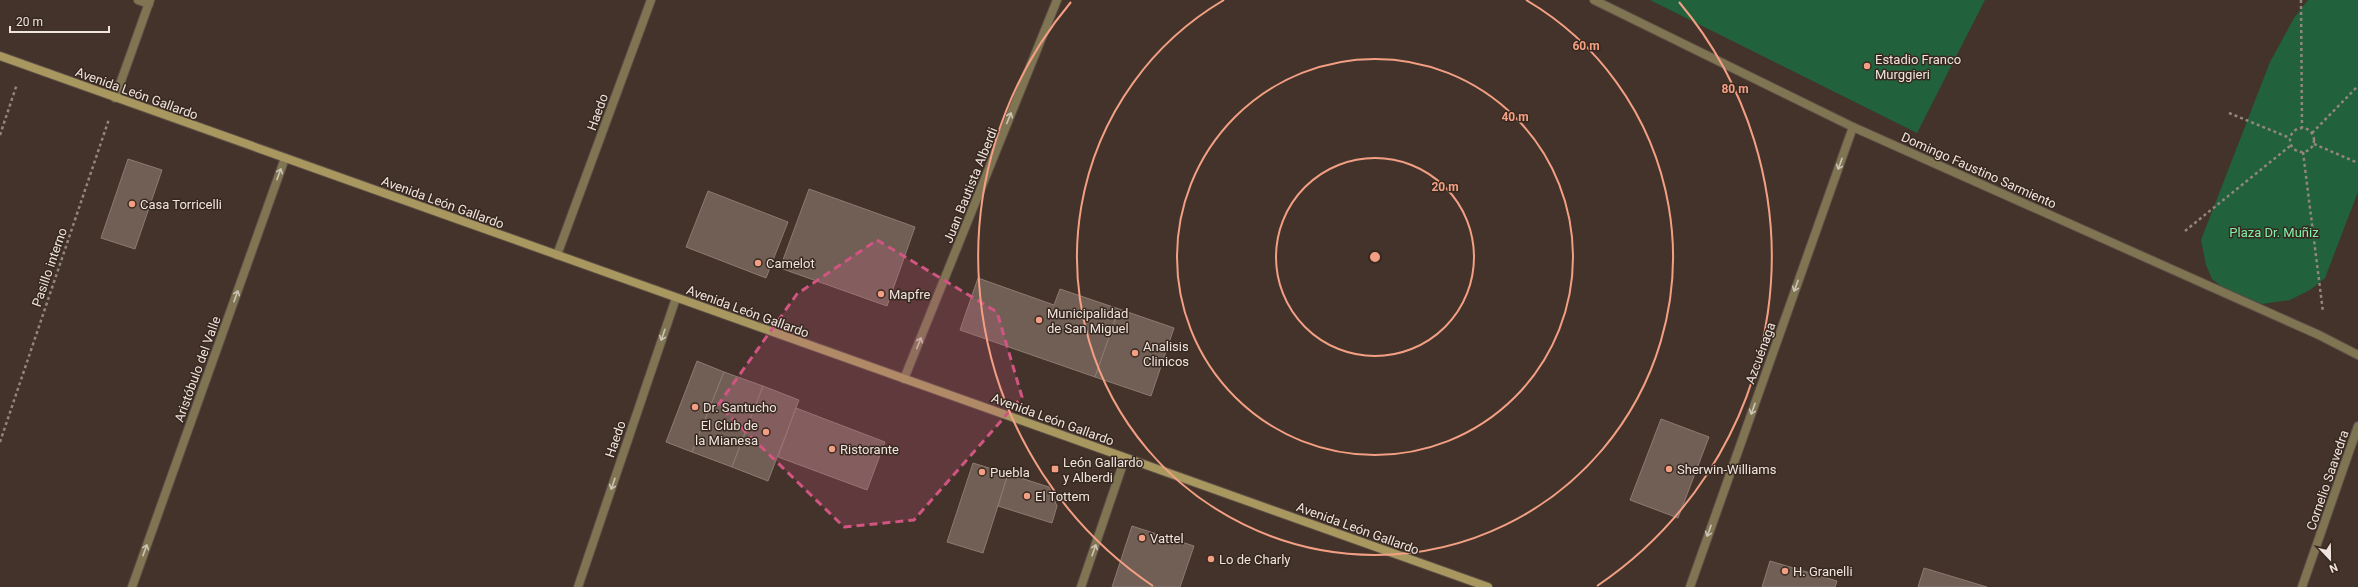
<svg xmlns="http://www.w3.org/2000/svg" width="2358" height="587" viewBox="0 0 2358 587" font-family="Roboto,sans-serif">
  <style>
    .green { fill: #21613c }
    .building { fill: #715f55; stroke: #8d7a70 }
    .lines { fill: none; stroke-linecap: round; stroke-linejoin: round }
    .lane-casing { stroke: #5f4f47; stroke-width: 10 }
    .street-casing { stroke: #5f4f47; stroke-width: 10 }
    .secondary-casing { stroke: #5f4f47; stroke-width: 10 }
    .path { stroke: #93867e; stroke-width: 2.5; stroke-dasharray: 3 3; stroke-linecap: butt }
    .lane { stroke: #7f7553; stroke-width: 8 }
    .street { stroke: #7f7553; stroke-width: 8 }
    .secondary { stroke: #a89860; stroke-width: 8 }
    .oneway { stroke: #cdc3b4 }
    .marked { fill: #d05582; fill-opacity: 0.2; stroke: #d05582; stroke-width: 3; stroke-dasharray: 8 5; stroke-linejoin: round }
    .ring { fill: none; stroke: #f39f83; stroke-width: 2 }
    .poi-dot { fill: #f39f83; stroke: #382920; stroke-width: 1.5 }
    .labels { text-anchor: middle; stroke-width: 3; stroke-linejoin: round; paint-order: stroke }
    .poi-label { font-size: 13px; fill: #efe4de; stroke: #382920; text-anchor: start }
    .street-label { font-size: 13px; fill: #efe4de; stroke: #382920 }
    .park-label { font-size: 13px; fill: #80f0ab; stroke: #382920 }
    .centre { fill: #f39f83; stroke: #382920; stroke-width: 2 }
    .ring-label { font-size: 12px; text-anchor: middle; font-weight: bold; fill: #f39f83; stroke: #382920; stroke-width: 3; stroke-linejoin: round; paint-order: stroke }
  </style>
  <rect width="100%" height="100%" fill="#43332a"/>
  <g class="green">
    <path d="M1650 0H1985L1917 133Z"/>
    <path d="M2308 0H2358V192L2325 278 2310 290 2290 300 2262 304 2222 287 2212 279 2206 265 2201 240 2270 62 2294 18Z"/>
  </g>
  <g class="building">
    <path d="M128 159 162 170 135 249 101 238Z"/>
    <path d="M809 189 915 227 887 306 780 268Z"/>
    <path d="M708 191 788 222 766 278 686 247Z"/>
    <path d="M978 278 1054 305 1060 289 1119 309 1095 377 960 330Z"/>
    <path d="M1119 309 1174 328 1151 396 1095 377Z"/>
    <path d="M697 361 724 372 692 452 666 442Z"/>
    <path d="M724 372 763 386 732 467 692 452Z"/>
    <path d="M763 386 799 400 768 481 732 467Z"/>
    <path d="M796 408 885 442 867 490 778 457Z"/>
    <path d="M1661 419 1709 437 1678 518 1630 500Z"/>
    <path d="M973 463 1008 474 983 553 947 542Z"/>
    <path d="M1008 474 1049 487 1057 506 1052 523 998 506Z"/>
    <path d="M1132 526 1194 546 1180 587H1112Z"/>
    <path d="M1770 561 1837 581 1835 587H1762Z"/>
    <path d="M1924 568 1987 587H1918Z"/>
  </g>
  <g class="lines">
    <g class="lane-casing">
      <g id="lane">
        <path d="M138 0 149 4"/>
        <path d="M115 98 150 0"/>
      </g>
    </g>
    <g class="street-casing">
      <g id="street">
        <path d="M1594 0 1853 127 2319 335 2358 355"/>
        <path d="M557 255 651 0"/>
        <path d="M904 379 1057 0"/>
        <path d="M132 587 285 158"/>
        <path d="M578 587 676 298"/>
        <path d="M1081 587 1125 458"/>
        <path d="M1690 587 1853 127"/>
        <path d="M2302 587 2358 426"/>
      </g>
    </g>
    <g class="secondary-casing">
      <path id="secondary" d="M0 56 1488 587"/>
    </g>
    <g class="path">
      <path d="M2301 0 2302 128"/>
      <path d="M2229 113 2290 138"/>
      <circle cx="2302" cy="140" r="12"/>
      <path d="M2312 133 2358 86"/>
      <path d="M0 135 17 84"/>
      <path d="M2314 144 2358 163"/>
      <path d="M2303 152 2323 312"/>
      <path d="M2185 231 2290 146"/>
      <path d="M0 442 109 119"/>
    </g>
    <use href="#lane" class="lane"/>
    <use href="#street" class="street"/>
    <use href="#secondary" class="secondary"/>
  </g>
  <defs><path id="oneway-shaft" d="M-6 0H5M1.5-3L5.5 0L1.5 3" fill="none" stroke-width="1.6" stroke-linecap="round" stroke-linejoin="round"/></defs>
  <g class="oneway">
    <use href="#oneway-shaft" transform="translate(1009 118) rotate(-68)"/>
    <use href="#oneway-shaft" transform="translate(1840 164) rotate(110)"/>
    <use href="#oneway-shaft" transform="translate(279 174) rotate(-70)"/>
    <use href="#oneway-shaft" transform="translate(1796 286) rotate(110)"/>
    <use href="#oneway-shaft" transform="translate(236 296) rotate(-70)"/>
    <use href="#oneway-shaft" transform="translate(663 335) rotate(109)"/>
    <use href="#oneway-shaft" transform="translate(919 343) rotate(-68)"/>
    <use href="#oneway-shaft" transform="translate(1753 409) rotate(110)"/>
    <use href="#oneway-shaft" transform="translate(613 484) rotate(109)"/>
    <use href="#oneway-shaft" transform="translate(1709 531) rotate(110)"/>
    <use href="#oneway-shaft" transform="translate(145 550) rotate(-70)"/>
    <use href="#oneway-shaft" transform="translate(1094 550) rotate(-71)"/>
  </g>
  <path class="marked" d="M877 240 997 312 1022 397 914 520 844 527 718 405 797 294Z"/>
  <g class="ring">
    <circle cx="1375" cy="257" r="99"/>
    <circle cx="1375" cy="257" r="198"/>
    <path d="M1526 0A298 298 0 1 1 1224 0"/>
    <path d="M1153 586A397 397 0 0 1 1071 2M1679 2A397 397 0 0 1 1597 586"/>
  </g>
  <g class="poi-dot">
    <circle cx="1867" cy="66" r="4"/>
    <circle cx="132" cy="204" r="4"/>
    <circle cx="758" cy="263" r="4"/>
    <circle cx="881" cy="294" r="4"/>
    <circle cx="1039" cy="320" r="4"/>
    <circle cx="1135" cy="353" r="4"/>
    <circle cx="695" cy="407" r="4"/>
    <circle cx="766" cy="432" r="4"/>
    <circle cx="832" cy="449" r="4"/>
    <rect x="1051" y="465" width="8" height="8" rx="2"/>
    <circle cx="1669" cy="469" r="4"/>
    <circle cx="982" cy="472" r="4"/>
    <circle cx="1027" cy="496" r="4"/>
    <circle cx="1142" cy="538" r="4"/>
    <circle cx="1211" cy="559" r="4"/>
    <circle cx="1785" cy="571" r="4"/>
  </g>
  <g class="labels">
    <g class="poi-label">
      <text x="1875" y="64">Estadio Franco<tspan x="1875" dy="15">Murggieri</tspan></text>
      <text x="140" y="209">Casa Torricelli</text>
      <text x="766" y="268">Camelot</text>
      <text x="889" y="299">Mapfre</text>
      <text x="1047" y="318">Municipalidad<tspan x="1047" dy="15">de San Miguel</tspan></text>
      <text x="1143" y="351">Analisis<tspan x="1143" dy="15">Clinicos</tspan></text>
      <text x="703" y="412">Dr. Santucho</text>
      <text x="758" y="430" text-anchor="end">El Club de<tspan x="758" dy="15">la Mianesa</tspan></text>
      <text x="840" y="454">Ristorante</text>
      <text x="1063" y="467">León Gallardo<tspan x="1063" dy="15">y Alberdi</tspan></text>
      <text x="1677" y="474">Sherwin-Williams</text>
      <text x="990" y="477">Puebla</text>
      <text x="1035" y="501">El Tottem</text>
      <text x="1150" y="543">Vattel</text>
      <text x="1219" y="564">Lo de Charly</text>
      <text x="1793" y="576">H. Granelli</text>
    </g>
    <g class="street-label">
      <text transform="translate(137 93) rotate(20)" y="5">Avenida León Gallardo</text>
      <text transform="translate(597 112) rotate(-70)" y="5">Haedo</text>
      <text transform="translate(1979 170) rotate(24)" y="5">Domingo Faustino Sarmiento</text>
      <text transform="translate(970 185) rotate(-68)" y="5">Juan Bautista Alberdi</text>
      <text transform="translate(443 202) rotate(20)" y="5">Avenida León Gallardo</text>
      <text transform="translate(49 267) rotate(-71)" y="5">Pasillo interno</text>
      <text transform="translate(748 311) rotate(20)" y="5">Avenida León Gallardo</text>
      <text transform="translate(1760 353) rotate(-70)" y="5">Azcuénaga</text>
      <text transform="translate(197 369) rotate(-70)" y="5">Aristóbulo del Valle</text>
      <text transform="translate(1053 419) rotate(20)" y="5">Avenida León Gallardo</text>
      <text transform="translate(615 439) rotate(-71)" y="5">Haedo</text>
      <text transform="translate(2327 480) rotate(-71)" y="5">Cornelio Saavedra</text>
      <text transform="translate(1358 528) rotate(20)" y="5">Avenida León Gallardo</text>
    </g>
    <g class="park-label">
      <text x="2274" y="237">Plaza Dr. Muñiz</text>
    </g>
  </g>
  <circle cx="1375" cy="257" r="6" class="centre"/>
  <g class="ring-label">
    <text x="1586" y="50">60 m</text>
    <text x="1735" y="93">80 m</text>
    <text x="1515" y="121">40 m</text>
    <text x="1445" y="191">20 m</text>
  </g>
  <g transform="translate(2330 559) rotate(158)" stroke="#382920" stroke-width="3" paint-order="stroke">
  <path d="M0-3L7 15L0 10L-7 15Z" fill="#efe4de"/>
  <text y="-6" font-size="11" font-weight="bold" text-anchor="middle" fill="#efe4de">N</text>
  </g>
  <path d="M10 26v6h99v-6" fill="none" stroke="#efe4de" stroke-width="2"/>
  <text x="16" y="26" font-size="12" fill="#efe4de" stroke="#382920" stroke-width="3" paint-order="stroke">20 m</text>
</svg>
